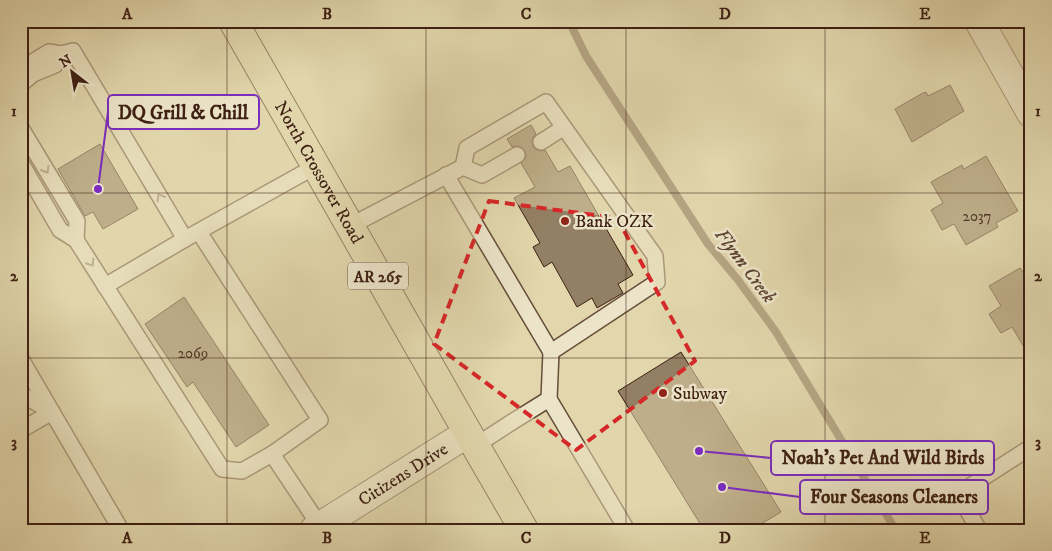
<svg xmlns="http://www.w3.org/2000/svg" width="1052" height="551" viewBox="0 0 1052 551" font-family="'IM FELL DW Pica',serif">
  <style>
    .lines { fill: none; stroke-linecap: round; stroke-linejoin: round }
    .stream { stroke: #7f6850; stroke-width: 8 }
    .building { fill: #937f63; stroke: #3e2014 }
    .service-casing { stroke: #674e3a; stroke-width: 18 }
    .minor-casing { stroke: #674e3a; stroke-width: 30 }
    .primary-casing { stroke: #3e2014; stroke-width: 30 }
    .service { stroke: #ece4c9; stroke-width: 15 }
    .minor { stroke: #ece4c9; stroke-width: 28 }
    .primary { stroke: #e1d6ac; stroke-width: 28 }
    .oneway { stroke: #95826e }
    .marked { fill: none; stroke: #d62828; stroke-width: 4; stroke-dasharray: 10 6; stroke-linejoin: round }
    .grid { fill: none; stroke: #3e2014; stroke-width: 1; stroke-opacity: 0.55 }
    .poi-dot { fill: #8f2418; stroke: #ece4c9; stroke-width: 2 }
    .labels { text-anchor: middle; stroke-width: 5; stroke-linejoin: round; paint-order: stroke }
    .number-label { font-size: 15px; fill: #533828 }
    .shield { fill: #ece4c9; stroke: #725b4a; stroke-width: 1 }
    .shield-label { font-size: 16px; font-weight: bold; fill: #3e2014 }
    .street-label { font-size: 18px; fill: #3e2014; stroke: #ece4c9 }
    .poi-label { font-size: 18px; fill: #3e2014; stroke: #ece4c9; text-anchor: start }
    .water-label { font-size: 19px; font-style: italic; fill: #5e4432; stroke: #ece4c9 }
    .leader { fill: none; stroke: #7b2cbf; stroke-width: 2 }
    .callout-dot { fill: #7b2cbf; stroke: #ece4c9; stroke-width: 2 }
    .callout { fill: #ece4c9; stroke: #7b2cbf; stroke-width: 2 }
    .callout-label { font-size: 19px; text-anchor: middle; font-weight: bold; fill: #3e2014 }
    .neatline { fill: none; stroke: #3e2014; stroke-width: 2 }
    .grid-label { font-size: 16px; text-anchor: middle; font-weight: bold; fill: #3e2014 }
  </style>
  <rect width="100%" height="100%" fill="#e1d6ac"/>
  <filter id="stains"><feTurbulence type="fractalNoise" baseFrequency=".004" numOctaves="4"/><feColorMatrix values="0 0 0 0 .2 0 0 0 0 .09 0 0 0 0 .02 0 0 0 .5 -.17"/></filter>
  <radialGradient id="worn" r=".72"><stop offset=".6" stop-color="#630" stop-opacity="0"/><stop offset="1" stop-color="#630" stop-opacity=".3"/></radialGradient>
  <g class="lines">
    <path class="stream" d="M569 21 586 56 708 244 738 280 776 332 892 524 895 530"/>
  </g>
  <g class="building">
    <path d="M950 85 964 111 912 142 895 109 923 93 926 92 928 96Z"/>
    <path d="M531 125 536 134 533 137 532 142 533 147 537 150 541 151 545 150 558 172 570 166 633 275 618 284 623 293 597 308 592 298 577 307 552 262 544 267 533 247 540 243 514 198 535 187 521 163 525 159 526 156 525 151 521 147 517 146 512 147 507 139Z"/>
    <path d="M100 144 138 209 103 229 93 212 85 216 58 169Z"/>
    <path d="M986 156 1018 211 996 223 998 227 966 245 954 224 942 230 931 210 943 203 931 182 962 165 964 169Z"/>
    <path d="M1031 267V359L1012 327 1001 333 995 324 989 314 1001 306 989 286 1020 268 1023 272Z"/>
    <path d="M184 297 269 425 236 447 193 382 187 387 145 324Z"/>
    <path d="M681 352 781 512 751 530H704L618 391Z"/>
  </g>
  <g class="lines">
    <g class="service-casing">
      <g id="service">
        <path d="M21 69 49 52 61 54 73 51 185 239"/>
        <path d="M21 84 33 74 55 65 61 54"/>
        <path d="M21 128 77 221 76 240"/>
        <path d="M541 142 563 128"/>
        <path d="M21 163 60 230 76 240 222 469 242 471 272 454 320 420 199 232"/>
        <path d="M463 167 467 148 546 102 655 256 657 282 551 352 549 399"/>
        <path d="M446 175 551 352"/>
        <path d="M350 226 463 167 482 175 517 155"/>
        <path d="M105 286 185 239 316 166"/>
        <path d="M21 359 121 530"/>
        <path d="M21 394 52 412 21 430"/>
        <path d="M475 446 512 422 549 399 627 530"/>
        <path d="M272 454 320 526"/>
        <path d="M979 530 958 494 1031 447"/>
      </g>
    </g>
    <g class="minor-casing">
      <g id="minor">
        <path d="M979 21 1031 113"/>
        <path id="s1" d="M314 530 468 433"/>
      </g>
    </g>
    <g class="primary-casing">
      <g id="primary">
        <path id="s2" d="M233 21 468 433 524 530"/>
      </g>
    </g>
    <use href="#service" class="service"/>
    <use href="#minor" class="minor"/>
    <use href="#primary" class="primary"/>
  </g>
  <defs><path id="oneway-chevron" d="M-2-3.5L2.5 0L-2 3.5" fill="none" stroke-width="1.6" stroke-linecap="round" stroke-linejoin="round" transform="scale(1.25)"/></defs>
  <g class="oneway">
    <use href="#oneway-chevron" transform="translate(46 170) rotate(60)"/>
    <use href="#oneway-chevron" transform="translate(160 197) rotate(-121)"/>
    <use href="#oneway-chevron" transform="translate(91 263) rotate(57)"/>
  </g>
  <path d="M0 0H1052V551H0ZM489 201 617 218 695 361 576 450 434 344Z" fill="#e1d6ac" fill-opacity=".55" fill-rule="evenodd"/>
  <path class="marked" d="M489 201 617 218 695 361 576 450 434 344Z"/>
  <path class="grid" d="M227 21V530M426 21V530M626 21V530M825 21V530M21 193H1031M21 358H1031"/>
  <g class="poi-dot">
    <circle cx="565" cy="221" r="5"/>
    <circle cx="663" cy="393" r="5"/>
  </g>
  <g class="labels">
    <g class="number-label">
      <text x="977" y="221">2037</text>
      <text x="193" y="358">2069</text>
    </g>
    <rect class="shield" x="348" y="262.5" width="60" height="27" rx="4"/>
    <g class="shield-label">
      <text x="378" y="282">AR 265</text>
    </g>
    <g class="street-label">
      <text dy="6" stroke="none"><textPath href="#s2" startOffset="174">North Crossover Road</textPath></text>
      <text dy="6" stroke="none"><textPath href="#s1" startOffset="105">Citizens Drive</textPath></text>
    </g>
    <g class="poi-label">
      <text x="575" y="227">Bank OZK</text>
      <text x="673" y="399">Subway</text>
    </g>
    <g class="water-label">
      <text transform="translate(746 265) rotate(53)" y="7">Flynn Creek</text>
    </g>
  </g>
  <path class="leader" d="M98 189L108 112M699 451L771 458M722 487L800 497"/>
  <g class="callout-dot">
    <circle cx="98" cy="189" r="5"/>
    <circle cx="699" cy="451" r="5"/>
    <circle cx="722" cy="487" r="5"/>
  </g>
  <g class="callout">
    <rect x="108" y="95" width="151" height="34" rx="5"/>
    <rect x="771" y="441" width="223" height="34" rx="5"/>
    <rect x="800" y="480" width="188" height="34" rx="5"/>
  </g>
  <g class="callout-label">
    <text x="183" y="119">DQ Grill &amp; Chill</text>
    <text x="883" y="464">Noah's Pet And Wild Birds</text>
    <text x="894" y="503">Four Seasons Cleaners</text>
  </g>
  <rect width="1052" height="551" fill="none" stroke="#e1d6ac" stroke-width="55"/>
  <g transform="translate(72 72) rotate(329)" stroke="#ece4c9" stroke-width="4" paint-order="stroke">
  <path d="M0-4L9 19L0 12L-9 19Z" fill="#3e2014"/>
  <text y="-8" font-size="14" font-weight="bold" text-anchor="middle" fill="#3e2014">N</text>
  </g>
  <rect x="28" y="28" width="996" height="496" class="neatline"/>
  <g class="grid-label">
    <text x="127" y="19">A</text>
    <text x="327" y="19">B</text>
    <text x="526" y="19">C</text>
    <text x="725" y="19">D</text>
    <text x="925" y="19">E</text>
    <text x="14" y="116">1</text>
    <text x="1038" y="116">1</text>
    <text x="14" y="281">2</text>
    <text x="1038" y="281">2</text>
    <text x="14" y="447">3</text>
    <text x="1038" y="447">3</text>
    <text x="127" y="543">A</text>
    <text x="327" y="543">B</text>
    <text x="526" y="543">C</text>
    <text x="725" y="543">D</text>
    <text x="925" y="543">E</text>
  </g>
  <rect width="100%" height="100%" filter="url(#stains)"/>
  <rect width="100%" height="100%" fill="url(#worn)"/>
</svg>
